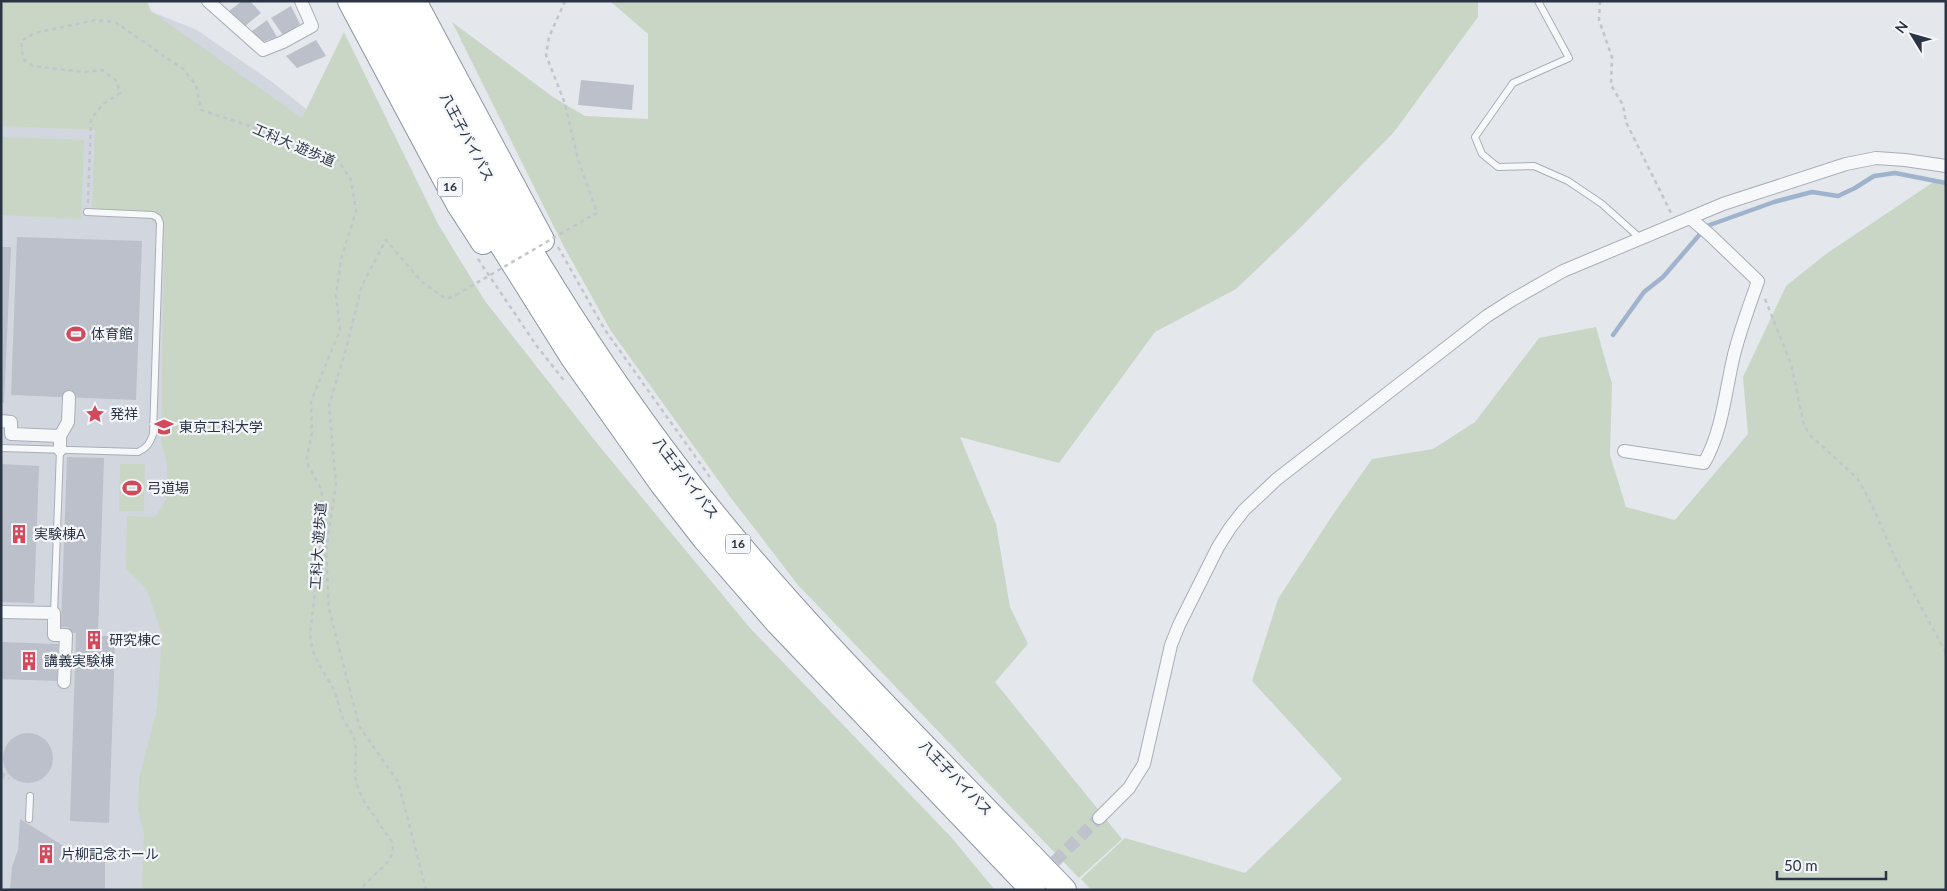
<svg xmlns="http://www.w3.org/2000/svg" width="1947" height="891" viewBox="0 0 1947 891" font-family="Lato,'Noto Sans JP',sans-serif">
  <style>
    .built { fill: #d2d6de }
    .green { fill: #c9d6c5 }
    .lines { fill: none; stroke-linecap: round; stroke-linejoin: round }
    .stream { stroke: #9fb4cc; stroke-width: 4.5 }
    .building { fill: #bbc0ca }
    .street-tunnel { stroke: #bfc3cb; stroke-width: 12; stroke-dasharray: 12 6; stroke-linecap: butt }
    .lane-casing { stroke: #a9aeb7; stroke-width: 8 }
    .street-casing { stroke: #a9aeb7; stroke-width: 14 }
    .highway-casing { stroke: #8b94a3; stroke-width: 26 }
    .path { stroke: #c2c5cb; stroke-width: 2.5; stroke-dasharray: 4 4; stroke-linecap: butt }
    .lane { stroke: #f7f8fa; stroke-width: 6 }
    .street { stroke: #f7f8fa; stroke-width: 12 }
    .highway { stroke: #fff; stroke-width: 24 }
    .path-bridge { stroke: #c2c5cb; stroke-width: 2.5; stroke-dasharray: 4 4; stroke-linecap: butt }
    .labels { text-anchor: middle; stroke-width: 4.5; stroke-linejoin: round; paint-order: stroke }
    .shield { fill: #f4f6f9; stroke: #676e7b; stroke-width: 1 }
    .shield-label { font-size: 12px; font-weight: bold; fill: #2b3445 }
    .street-label { font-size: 14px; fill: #2b3445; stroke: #f4f6f9 }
    .poi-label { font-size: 14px; fill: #2b3445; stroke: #f4f6f9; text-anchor: start }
  </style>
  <rect width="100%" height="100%" fill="#e4e7ec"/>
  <path class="built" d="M1 1H98L132 4 197 30 272 82 353 146 413 890H1Z"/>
  <g class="green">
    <path d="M1 1H147L151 11 302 118 344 32 438 224 485 301 600 447 750 628 951 837 995 890H142L144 835 138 809 139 779 157 709 162 635 147 589 126 569 127 516 155 517 166 500 167 464 161 440 164 232 150 219 92 207 95 130 1 126Z"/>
    <path d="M610 1H1478V17L1394 132 1300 228 1236 289 1155 332 1059 463 960 437 996 524 1010 607 1028 644 995 682 1122 839 1079 878 798 585 731 498 611 331 563 245 452 22 553 97 585 116 648 119V34Z"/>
    <path d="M2 137 84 140 81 219 1 215Z"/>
    <path d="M1938 179 1946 184V890H1091L1081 879 1125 838 1245 873 1342 779 1252 681 1278 599 1332 516 1372 459 1433 449 1475 422 1539 338 1596 327 1612 384 1610 455 1626 507 1675 520 1748 434 1743 377 1786 286 1826 254Z"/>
    <path d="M120 464H145L144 511H119Z"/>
  </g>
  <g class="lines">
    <path class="stream" d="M1613 335 1644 292 1663 277 1707 226 1774 202 1812 192 1838 196 1855 188 1874 176 1895 173 1946 183"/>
  </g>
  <g class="building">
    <path d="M242 1H250L261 13 244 27 229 11Z"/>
    <path d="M291 6 300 24 283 35 271 18Z"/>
    <path d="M267 20 277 37 260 43 251 32Z"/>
    <path d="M316 40 326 56 297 68 286 56Z"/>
    <path d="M581 80 634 85 632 110 578 105Z"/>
    <path d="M17 237 142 241 136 400 11 395Z"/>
    <path d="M1 247H11L4 403H1Z"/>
    <path d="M67 457 104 458 98 636H111V643H115L109 823 70 821 76 633H68V627H61Z"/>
    <path d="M1 464 39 466 34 603 1 602Z"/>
    <path d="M1 642 58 644 57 681 1 679Z"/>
    <circle cx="28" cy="758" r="25"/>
    <path d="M20 819 83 858V852H105V890H10L12 867 18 850Z"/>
  </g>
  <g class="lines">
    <path class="street-tunnel" d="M1042 874 1099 818"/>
    <g class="lane-casing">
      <g id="lane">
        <path d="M1538 1 1569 58 1513 83 1475 137 1482 154 1498 167 1534 166 1568 181 1602 204 1640 238"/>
        <path d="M1 448 138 452C147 448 150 443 153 434L160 223 158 218 153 215 87 212"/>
        <path d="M54 613 60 450"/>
        <path d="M29 819 30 796"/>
      </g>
    </g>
    <g class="street-casing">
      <g id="street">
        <path d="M208 1 263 50 283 42 312 26 301 1"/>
        <path d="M1 421 11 422V434L60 436"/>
        <path d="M60 450V436L68 422 69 397"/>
        <path d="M1624 451 1704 463C1722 432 1725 394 1733 359 1739 333 1749 307 1758 281L1710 235 1690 218"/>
        <path d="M1 612 54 613V635H66L64 682"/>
        <path d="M1099 818 1129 788 1144 764 1171 645 1179 625 1218 547 1230 528 1244 510 1277 479 1487 316 1512 300 1563 271 1723 204 1846 164 1876 158 1905 160 1946 166"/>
      </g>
    </g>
    <g class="highway-casing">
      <g id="highway">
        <path d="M350 1 459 205 483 242"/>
        <path d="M370 1 500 242 573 358 662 484 704 538 778 623 1033 890"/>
        <path d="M394 1C427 62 459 124 492 185 548 284 610 381 680 472 795 621 933 754 1064 890"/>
        <path d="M414 1 542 240"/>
      </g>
    </g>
    <g class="path">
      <path d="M565 1 549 37 546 55 564 101 578 159 597 213 591 216"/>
      <path d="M1600 1 1599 20 1612 57 1611 85 1623 105 1626 122 1671 213"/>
      <path d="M88 203 91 119 103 104 120 93 117 81 102 70 85 72 33 66 23 59 21 41 35 33 95 20 115 22 183 69 196 85 201 110 271 133 308 150 337 159 351 180 356 211 341 259 336 295 340 330 311 401 312 433 306 461 322 491 319 559 310 634 312 647 315 657 334 690 343 719 354 737 356 750 355 776 358 788 365 803 392 842 393 851 389 861 359 890"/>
      <path d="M558 247 605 330 712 480"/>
      <path d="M478 259 536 345 566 383"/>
      <path d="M1765 299 1791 364 1804 425 1809 434 1857 478 1869 499 1898 564 1946 653"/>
      <path d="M2 773 9 779"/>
      <path d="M1 779 8 773"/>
      <path d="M426 890 398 782 359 726 329 609 326 550 336 485 329 405 346 349 362 285 386 240 422 282 446 299 456 295"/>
    </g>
    <use href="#lane" class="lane"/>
    <use href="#street" class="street"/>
    <use href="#highway" class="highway"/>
    <path class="path-bridge" d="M456 295 591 216"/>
  </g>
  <defs>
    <g id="stadium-bare" transform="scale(1.5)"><path d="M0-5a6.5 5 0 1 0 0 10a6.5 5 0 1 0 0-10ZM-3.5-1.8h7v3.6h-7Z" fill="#d1495b" stroke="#f4f6f9" stroke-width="2.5" paint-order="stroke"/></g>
    <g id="sight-bare" transform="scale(1.5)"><path d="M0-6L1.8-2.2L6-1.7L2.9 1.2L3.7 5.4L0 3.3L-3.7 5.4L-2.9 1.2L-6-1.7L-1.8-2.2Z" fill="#d1495b" stroke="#f4f6f9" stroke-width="2.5" paint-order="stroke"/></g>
    <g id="university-bare" transform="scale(1.5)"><path d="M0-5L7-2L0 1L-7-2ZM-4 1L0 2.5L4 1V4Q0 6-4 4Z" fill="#d1495b" stroke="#f4f6f9" stroke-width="2.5" paint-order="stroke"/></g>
    <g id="building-bare" transform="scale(1.5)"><path d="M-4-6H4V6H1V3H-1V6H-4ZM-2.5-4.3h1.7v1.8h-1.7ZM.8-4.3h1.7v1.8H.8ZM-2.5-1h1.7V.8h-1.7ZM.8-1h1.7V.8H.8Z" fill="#d1495b" stroke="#f4f6f9" stroke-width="2.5" paint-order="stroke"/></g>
  </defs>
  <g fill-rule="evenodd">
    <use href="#stadium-bare" x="76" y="334"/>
    <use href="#sight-bare" x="95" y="414"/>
    <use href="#university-bare" x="164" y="427"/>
    <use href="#stadium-bare" x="132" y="488"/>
    <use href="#building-bare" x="19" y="534"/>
    <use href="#building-bare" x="94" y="640"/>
    <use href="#building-bare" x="29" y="661"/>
    <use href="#building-bare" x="46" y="854"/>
  </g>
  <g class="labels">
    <g class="shield">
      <rect x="437.5" y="177.5" width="25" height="19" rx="4"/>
      <rect x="725.5" y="534.5" width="25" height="19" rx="4"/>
    </g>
    <g class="shield-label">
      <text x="450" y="191">16</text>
      <text x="738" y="548">16</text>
    </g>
    <g class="street-label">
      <text transform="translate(467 137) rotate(62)" y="5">八王子バイパス</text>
      <text transform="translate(294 145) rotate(23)" y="5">工科大 遊歩道</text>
      <text transform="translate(686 478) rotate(53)" y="5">八王子バイパス</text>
      <text transform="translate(318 546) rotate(-86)" y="5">工科大 遊歩道</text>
      <text transform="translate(956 778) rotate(46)" y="5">八王子バイパス</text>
    </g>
    <g class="poi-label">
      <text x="91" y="339">体育館</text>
      <text x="110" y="419">発祥</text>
      <text x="179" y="432">東京工科大学</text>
      <text x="147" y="493">弓道場</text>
      <text x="34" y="539">実験棟A</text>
      <text x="109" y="645">研究棟C</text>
      <text x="44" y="666">講義実験棟</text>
      <text x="61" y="859">片柳記念ホール</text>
    </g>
  </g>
  <rect width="1947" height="891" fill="none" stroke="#2b3445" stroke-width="5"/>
  <g transform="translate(1912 35) rotate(307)" stroke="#f4f6f9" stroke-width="4" paint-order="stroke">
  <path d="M0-4L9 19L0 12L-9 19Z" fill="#2b3445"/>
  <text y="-8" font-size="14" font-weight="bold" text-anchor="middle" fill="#2b3445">N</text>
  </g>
  <path d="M1777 871v8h109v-8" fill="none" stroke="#2b3445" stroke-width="2.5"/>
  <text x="1784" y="871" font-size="15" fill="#2b3445" stroke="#f4f6f9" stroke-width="4" paint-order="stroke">50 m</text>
</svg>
